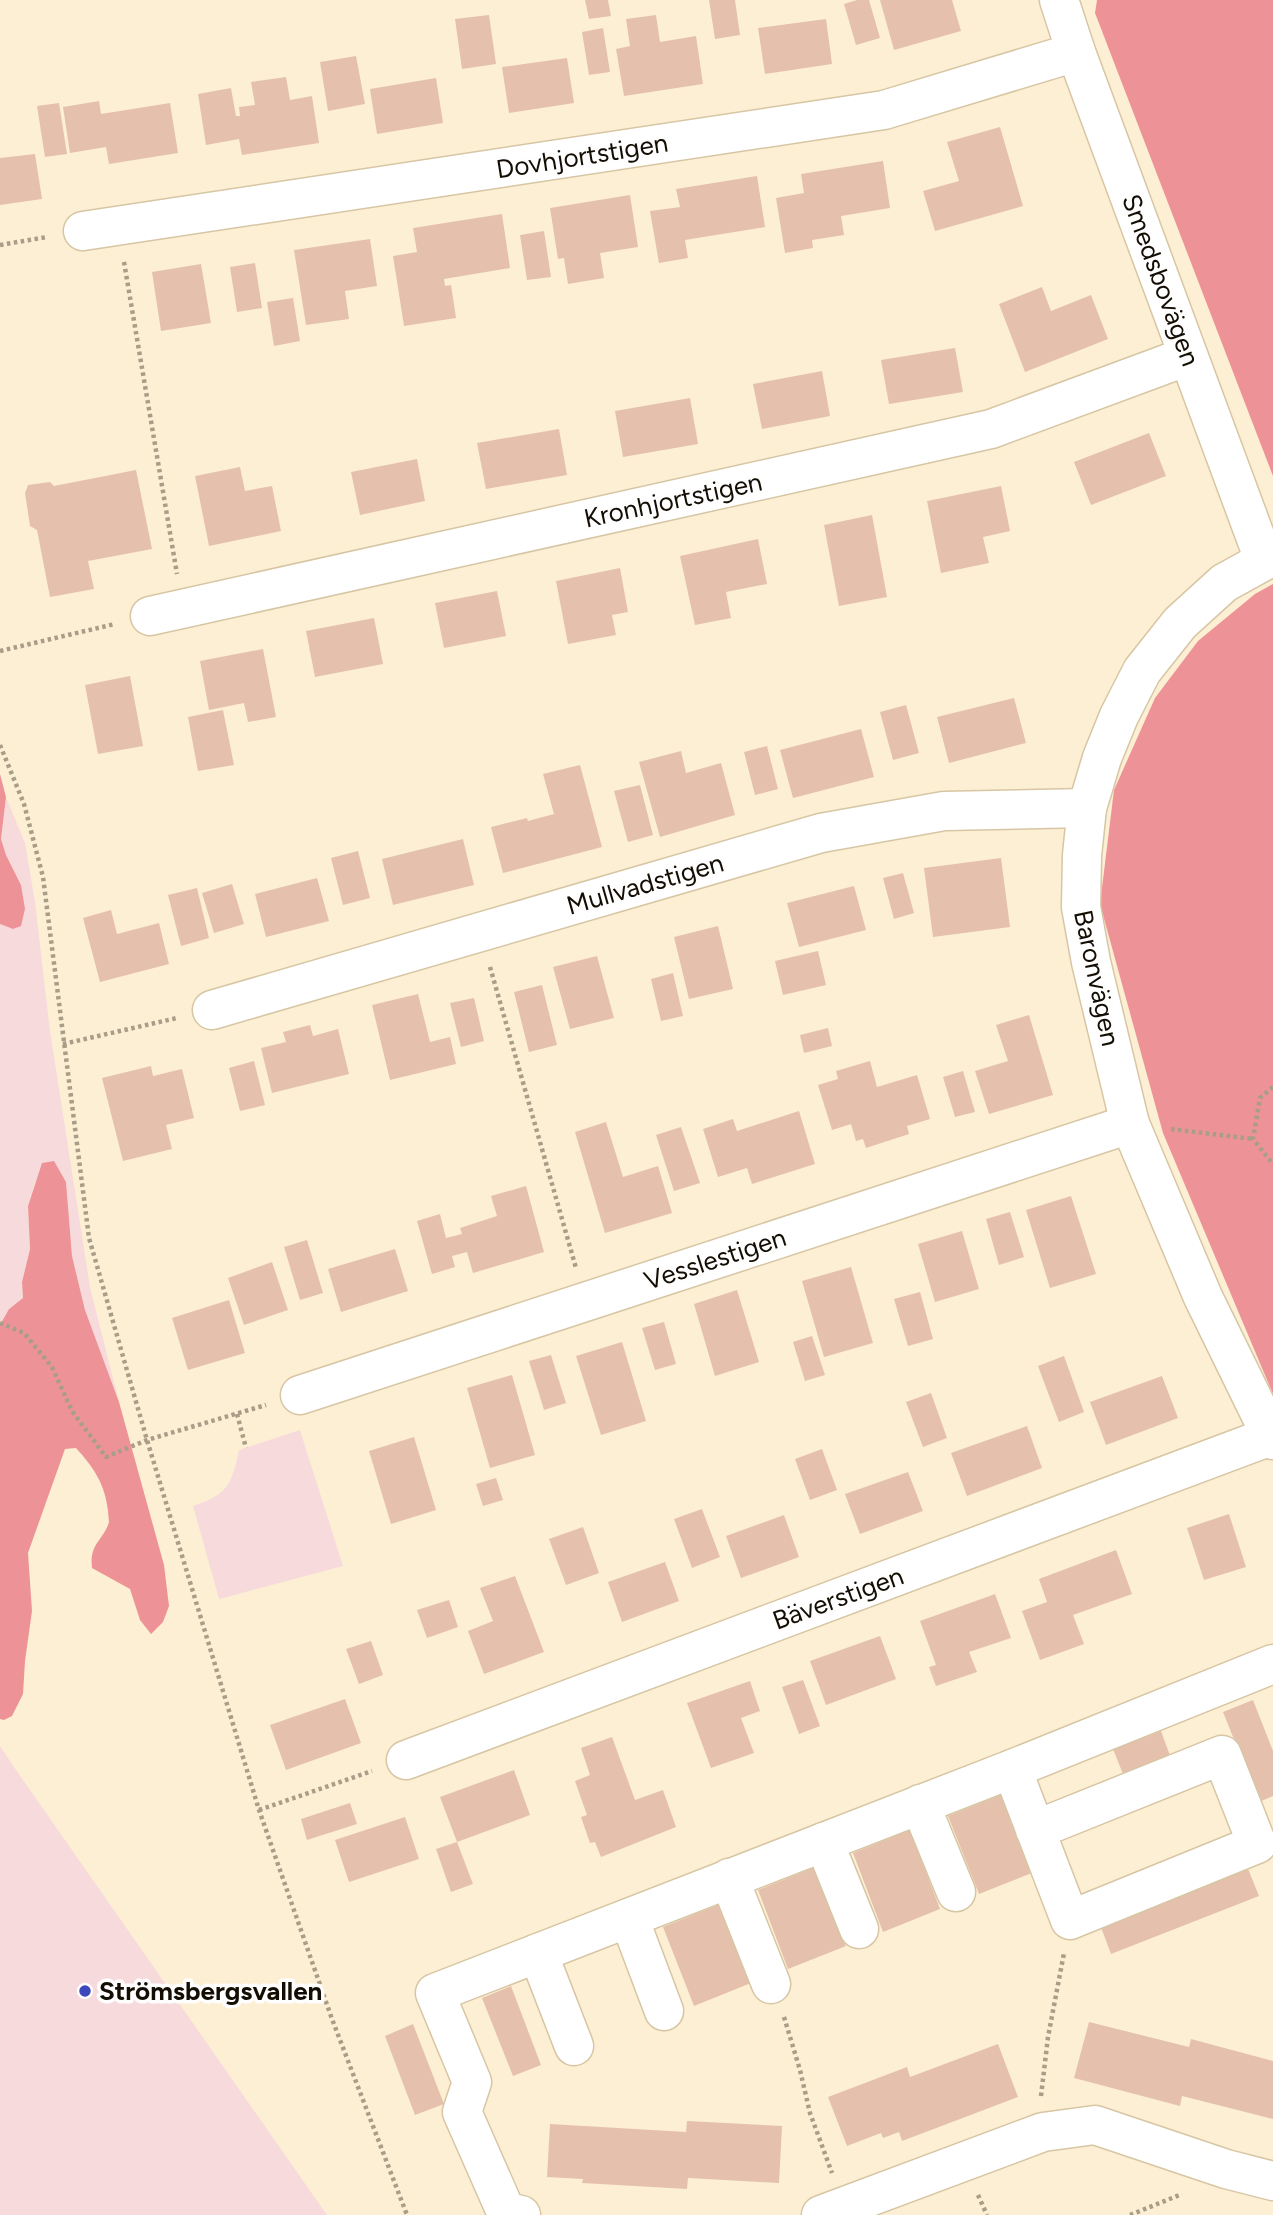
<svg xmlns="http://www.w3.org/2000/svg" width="1273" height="2215" viewBox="0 0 1273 2215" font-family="Figtree,sans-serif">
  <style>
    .green { fill: #f7dbdc }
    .forest { fill: #ed9398 }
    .building { fill: #e5c1ad }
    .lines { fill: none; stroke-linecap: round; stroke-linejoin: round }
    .minor-casing { stroke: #d7c6a4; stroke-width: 41 }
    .path { stroke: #a89d88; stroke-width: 4.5; stroke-dasharray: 3.5 3.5; stroke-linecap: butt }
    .minor { stroke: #fff; stroke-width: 38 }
    .poi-dot { fill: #3c48bb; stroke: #fefefe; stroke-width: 2.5 }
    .labels { text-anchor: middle; stroke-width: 7; stroke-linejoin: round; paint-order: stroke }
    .street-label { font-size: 26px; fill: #130d03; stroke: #fefefe }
    .poi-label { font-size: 26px; font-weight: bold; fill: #130d03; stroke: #fefefe; text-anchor: start }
  </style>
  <rect width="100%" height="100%" fill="#fdefd3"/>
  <g class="green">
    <path d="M6 797 25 843 35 902 50 1031 90 1287 119 1402 85 1310 72 1256 66 1182H35L28 1206 30 1249 22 1281 23 1298 9 1309 0 1325V924L13 929 21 885 6 855 1 839Z"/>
    <path d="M300 1430 343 1566 219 1599 193 1506C228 1494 231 1486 239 1450Z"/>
    <path d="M0 1746 14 1767 327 2215H0Z"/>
  </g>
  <g class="forest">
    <path d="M1097 0H1273V476L1095 13Z"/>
    <path d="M1273 584V1394L1163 1133 1100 904 1114 790 1155 698 1198 641 1255 594Z"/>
    <path d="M0 774 6 797 1 839 6 855 21 885 25 909 21 926 13 929 0 924Z"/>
    <path d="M54 1161 66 1182 72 1256 85 1310 119 1402 164 1565 169 1606 163 1622 151 1634 140 1620 130 1589 92 1568C89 1543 104 1540 109 1522 109 1521 108 1512 108 1511 105 1484 94 1468 76 1448L65 1449 28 1553 32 1611 25 1661 23 1694 12 1716 4 1720 0 1719V1325L9 1309 23 1298 22 1282 30 1249 28 1206 42 1163Z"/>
  </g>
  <g class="building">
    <path d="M585 0H608L611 16 589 19Z"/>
    <path d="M709 0H735L740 35 715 39Z"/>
    <path d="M857 0H869L880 38 856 45 844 4Z"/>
    <path d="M880 0H952L961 31 894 50Z"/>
    <path d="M489 15 496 64 462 69 455 19Z"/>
    <path d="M656 15 660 42 696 36 703 84 624 96 616 49 630 46 626 19Z"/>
    <path d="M826 19 832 64 765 74 758 28Z"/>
    <path d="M603 28 610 72 589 75 582 32Z"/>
    <path d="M356 56 365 104 328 111 320 62Z"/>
    <path d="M567 58 574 103 509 113 502 67Z"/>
    <path d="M286 77 290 100 312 96 319 143 242 155 239 139 206 145 198 94 231 88 236 116H240L239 107 255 105 251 82Z"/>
    <path d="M436 78 443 123 377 134 370 89Z"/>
    <path d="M99 101 101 114 170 103 178 153 109 164 106 147 70 153 63 107Z"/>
    <path d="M59 103 67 154 45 157 37 106Z"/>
    <path d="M1000 127 1023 206 935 231 923 191 959 181 947 142Z"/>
    <path d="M35 154 42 199 0 205V158Z"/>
    <path d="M883 161 890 208 841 216 844 235 812 240 813 248 785 253 776 198 804 193 801 174Z"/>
    <path d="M757 176 765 227 685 240 688 258 659 263 650 211 680 207 676 189Z"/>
    <path d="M630 195 638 247 600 253 604 278 568 284 564 258 558 259 550 208Z"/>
    <path d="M502 214 510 268 444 279 445 286 451 285 456 318 404 326 393 256 417 252 413 228Z"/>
    <path d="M544 231 551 277 527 280 520 235Z"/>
    <path d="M370 239 377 286 345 291 349 319 306 325 294 250Z"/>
    <path d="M255 263 262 308 237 312 230 267Z"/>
    <path d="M201 264 211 323 161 331 152 272Z"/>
    <path d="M1042 287 1051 311 1091 295 1108 339 1025 372 999 304Z"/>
    <path d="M293 298 300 341 274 346 267 302Z"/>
    <path d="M955 348 963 392 889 404 881 360Z"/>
    <path d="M822 371 830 416 762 429 753 384Z"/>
    <path d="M690 398 698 444 623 457 615 411Z"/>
    <path d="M559 429 567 475 486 489 477 443Z"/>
    <path d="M1149 433 1166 476 1091 505 1074 462Z"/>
    <path d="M417 459 425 501 360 515 351 472Z"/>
    <path d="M240 467 245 491 272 486 281 531 209 546 195 476Z"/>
    <path d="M136 470 152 549 88 561 94 589 50 597 37 530 30 526 25 493 28 485 50 482 54 486Z"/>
    <path d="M1001 486 1010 531 983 537 989 563 941 573 927 501Z"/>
    <path d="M872 515 887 597 839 606 824 525Z"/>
    <path d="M758 539 767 584 726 592 731 618 695 625 680 556Z"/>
    <path d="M620 568 628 612 612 615 616 635 568 644 556 581Z"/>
    <path d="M497 591 506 636 444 648 435 603Z"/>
    <path d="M374 618 383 664 315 677 306 631Z"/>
    <path d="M263 649 276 717 248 722 244 703 209 710 200 661Z"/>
    <path d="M130 676 143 746 98 754 85 685Z"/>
    <path d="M1014 698 1026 743 949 763 937 717Z"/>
    <path d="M906 705 919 753 893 760 880 712Z"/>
    <path d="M223 710 234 765 198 771 188 717Z"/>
    <path d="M861 729 874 777 793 798 780 750Z"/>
    <path d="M767 746 778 789 755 795 744 752Z"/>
    <path d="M681 751 686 773 721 763 735 815 660 837 639 762Z"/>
    <path d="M580 765 602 847 503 873 491 827 527 818 528 821 554 814 543 774Z"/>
    <path d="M640 785 653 835 628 842 614 791Z"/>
    <path d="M463 839 474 885 393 905 382 859Z"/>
    <path d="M358 851 370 898 343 905 331 858Z"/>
    <path d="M1001 858 1010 927 933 937 924 868Z"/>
    <path d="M903 873 914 913 894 919 883 878Z"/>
    <path d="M317 878 329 921 266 937 255 894Z"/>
    <path d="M232 884 244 924 214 933 202 893Z"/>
    <path d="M854 886 866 930 799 947 787 903Z"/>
    <path d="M197 888 209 938 181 946 168 895Z"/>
    <path d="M111 910 117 934 159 923 169 964 100 982 83 918Z"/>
    <path d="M718 926 733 989 689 999 674 937Z"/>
    <path d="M818 951 826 985 783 995 775 961Z"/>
    <path d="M597 956 614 1018 570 1029 553 967Z"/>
    <path d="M673 973 683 1016 661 1021 651 979Z"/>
    <path d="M542 985 557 1045 529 1052 514 992Z"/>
    <path d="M418 994 430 1042 450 1037 456 1064 390 1080 372 1005Z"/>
    <path d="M474 998 484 1041 461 1047 450 1003Z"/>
    <path d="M1029 1015 1053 1095 989 1114 975 1071 1008 1061 996 1025Z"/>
    <path d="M310 1025 313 1036 338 1029 349 1074 272 1093 261 1048 286 1042 283 1032Z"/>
    <path d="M828 1028 832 1046 804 1053 800 1035Z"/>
    <path d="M254 1061 265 1105 240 1111 229 1068Z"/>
    <path d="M870 1061 877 1087 917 1075 930 1119 907 1126 909 1134 866 1148 863 1139 856 1141 851 1124 832 1130 818 1085 838 1079 836 1071Z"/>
    <path d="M151 1066 153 1076 182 1069 194 1118 166 1125 172 1149 123 1161 102 1078Z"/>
    <path d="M963 1071 975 1112 955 1117 943 1077Z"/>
    <path d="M799 1111 815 1164 752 1184 747 1168 718 1177 703 1129 733 1119 737 1131Z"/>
    <path d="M606 1122 623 1177 658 1166 672 1213 605 1233 575 1132Z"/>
    <path d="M681 1127 700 1183 674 1191 656 1135Z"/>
    <path d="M526 1186 544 1252 473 1273 467 1252 452 1256 455 1267 432 1274 417 1221 440 1214 446 1238 462 1234 460 1228 497 1216 491 1196Z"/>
    <path d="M1071 1196 1096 1274 1050 1288 1026 1210Z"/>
    <path d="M1010 1212 1024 1257 999 1265 986 1219Z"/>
    <path d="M962 1231 979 1289 935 1302 918 1244Z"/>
    <path d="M307 1240 323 1293 300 1300 284 1247Z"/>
    <path d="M395 1249 408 1291 341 1312 328 1269Z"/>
    <path d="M272 1262 288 1310 244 1325 228 1278Z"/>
    <path d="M851 1267 873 1343 824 1357 802 1281Z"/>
    <path d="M737 1290 759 1362 715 1376 694 1304Z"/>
    <path d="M920 1292 933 1339 908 1346 894 1299Z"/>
    <path d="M229 1300 245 1353 188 1370 172 1318Z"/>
    <path d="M664 1322 676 1364 655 1370 642 1328Z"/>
    <path d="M812 1336 825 1375 805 1381 793 1342Z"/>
    <path d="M622 1342 646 1421 601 1435 576 1356Z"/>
    <path d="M551 1355 566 1403 544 1410 529 1361Z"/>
    <path d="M1064 1356 1084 1412 1059 1422 1038 1366Z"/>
    <path d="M512 1375 535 1455 490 1468 467 1388Z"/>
    <path d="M1162 1376 1178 1418 1106 1445 1090 1402Z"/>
    <path d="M931 1393 947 1438 923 1447 906 1402Z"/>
    <path d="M1027 1426 1042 1468 967 1496 951 1453Z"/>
    <path d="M414 1437 436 1510 391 1524 369 1451Z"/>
    <path d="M822 1449 837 1490 810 1500 795 1459Z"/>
    <path d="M908 1472 923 1511 860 1534 845 1494Z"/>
    <path d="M496 1478 503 1500 483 1506 476 1484Z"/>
    <path d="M702 1509 720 1557 692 1568 674 1519Z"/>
    <path d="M1229 1514 1246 1567 1204 1580 1187 1528Z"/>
    <path d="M784 1515 799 1557 741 1578 726 1536Z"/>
    <path d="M583 1527 599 1573 566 1585 549 1539Z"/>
    <path d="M1116 1550 1132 1594 1073 1615 1084 1644 1040 1660 1022 1611 1047 1602 1039 1579Z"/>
    <path d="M665 1562 679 1601 622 1622 608 1582Z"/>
    <path d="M515 1576 544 1652 484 1674 468 1631 493 1621 480 1588Z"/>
    <path d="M995 1594 1011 1638 969 1652 977 1672 936 1686 929 1667 936 1665 920 1621Z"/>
    <path d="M449 1600 458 1627 427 1638 417 1610Z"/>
    <path d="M880 1636 896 1679 826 1705 810 1661Z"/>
    <path d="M371 1641 383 1675 359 1684 346 1649Z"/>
    <path d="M803 1680 820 1726 799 1734 782 1687Z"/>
    <path d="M750 1681 760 1711 741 1718 754 1753 711 1768 687 1703Z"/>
    <path d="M345 1699 361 1743 286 1770 270 1725Z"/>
    <path d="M1253 1700 1273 1751V1796L1259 1802 1223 1712Z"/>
    <path d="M1161 1731 1172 1761 1125 1779 1113 1749Z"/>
    <path d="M612 1737 635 1800 663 1790 676 1827 601 1857 595 1842 590 1843 581 1817 587 1815 575 1781 590 1775 581 1748Z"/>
    <path d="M514 1770 530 1815 457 1842 440 1797Z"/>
    <path d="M1006 1793 1037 1871 979 1894 948 1816Z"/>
    <path d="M350 1803 357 1824 307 1840 301 1819Z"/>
    <path d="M405 1817 419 1859 349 1882 335 1840Z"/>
    <path d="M910 1830 940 1909 883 1932 853 1853Z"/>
    <path d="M457 1842 473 1884 451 1892 436 1849Z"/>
    <path d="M1246 1864 1259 1896 1111 1954 1099 1922Z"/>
    <path d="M815 1867 846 1946 788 1969 758 1890Z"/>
    <path d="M720 1904 751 1983 694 2006 663 1927Z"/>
    <path d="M511 1986 541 2065 513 2076 482 1998Z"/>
    <path d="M1089 2022 1189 2047 1191 2039 1273 2061V2119L1182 2096 1180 2106 1074 2078Z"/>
    <path d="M413 2024 444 2104 415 2115 385 2036Z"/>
    <path d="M998 2044 1018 2097 902 2141 899 2132 883 2138 881 2133 847 2146 828 2097 907 2067 910 2077Z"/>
    <path d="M687 2121 782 2126 779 2183 688 2178 687 2189 582 2183 583 2179 547 2177 550 2124 686 2132Z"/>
  </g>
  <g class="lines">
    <g class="minor-casing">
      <g id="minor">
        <path d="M1059 0 1076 52 1264 560"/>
        <path d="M83 231 884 110 1076 52"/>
        <path d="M1273 556 1224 583 1180 623 1142 671 1119 716 1102 758 1087 808 1082 855 1081 907 1091 962 1130 1124 1203 1297 1273 1440"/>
        <path d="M150 616 991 429 1188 356"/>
        <path d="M212 1010 821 833 944 811 1087 808"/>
        <path d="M300 1395 1130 1124"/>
        <path d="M406 1760 1271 1436"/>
        <path d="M1012 1769 1070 1920 1257 1844 1222 1755 1035 1830"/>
        <path d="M920 1804 956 1892"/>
        <path d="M824 1842 859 1929"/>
        <path d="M729 1878 771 1984"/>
        <path d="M629 1918 664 2011"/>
        <path d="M538 1953 574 2046"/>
        <path d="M521 2215 506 2212 462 2112 472 2082 435 1993 1012 1769 1273 1664"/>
        <path d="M821 2215 1043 2132 1095 2125 1226 2169 1273 2181"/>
      </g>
    </g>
    <g class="path">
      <path d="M0 245 47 237"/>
      <path d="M124 262 177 574"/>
      <path d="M0 651 115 624"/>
      <path d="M0 745 24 804 43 877 89 1238 147 1440 259 1810 332 2019 407 2215"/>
      <path d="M490 967 576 1268"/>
      <path d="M63 1044 177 1018"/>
      <path d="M1273 1087 1260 1098 1253 1139 1273 1164"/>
      <path d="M1171 1129 1253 1139"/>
      <path d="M0 1323 24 1333 52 1367 72 1411 106 1457 147 1440 266 1405"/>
      <path d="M237 1414 246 1448"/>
      <path d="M259 1810 372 1771"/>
      <path d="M784 2017 800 2070 810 2113 832 2173"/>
      <path d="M1041 2096 1048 2037 1064 1953"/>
      <path d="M978 2195 987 2215"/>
      <path d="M1130 2215 1182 2194"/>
    </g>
    <use href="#minor" class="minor"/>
  </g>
  <circle class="poi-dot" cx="85" cy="1991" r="7"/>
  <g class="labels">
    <g class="street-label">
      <text transform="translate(582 156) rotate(-9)" y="9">Dovhjortstigen</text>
      <text transform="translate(1161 280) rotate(70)" y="9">Smedsbovägen</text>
      <text transform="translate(673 500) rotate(-12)" y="9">Kronhjortstigen</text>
      <text transform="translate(645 884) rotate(-16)" y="9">Mullvadstigen</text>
      <text transform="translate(1097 978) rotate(78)" y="9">Baronvägen</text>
      <text transform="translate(715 1259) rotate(-18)" y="9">Vesslestigen</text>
      <text transform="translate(838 1598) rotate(-20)" y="9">Bäverstigen</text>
    </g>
    <g class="poi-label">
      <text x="99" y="2000">Strömsbergsvallen</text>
    </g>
  </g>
</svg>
